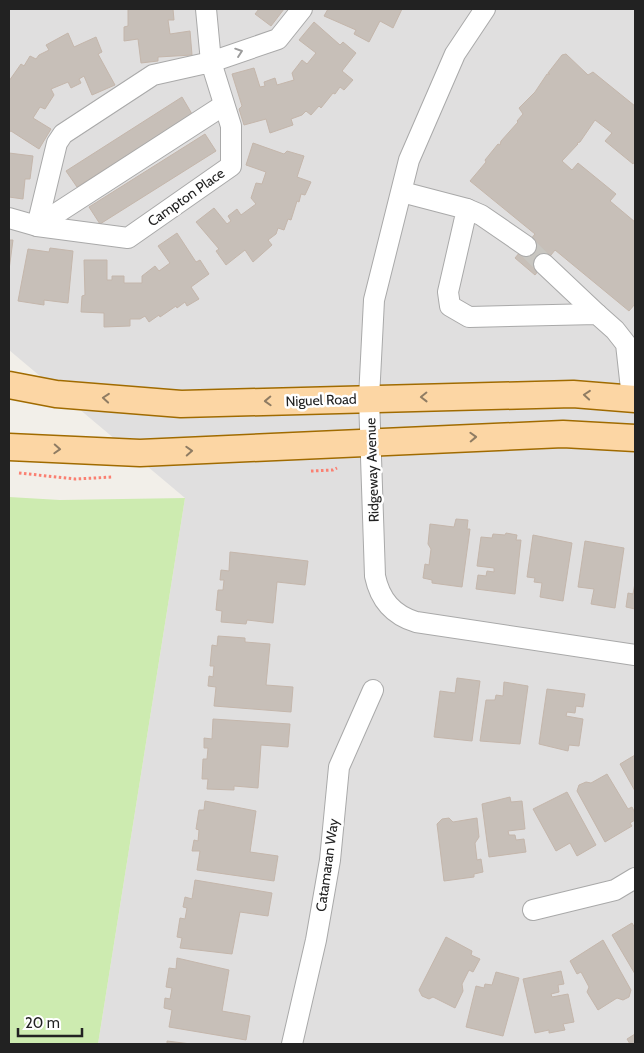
<svg xmlns="http://www.w3.org/2000/svg" width="644" height="1053" viewBox="0 0 644 1053" font-family="Cabin,sans-serif">
  <style>
    .residential { fill: #e0dfdf }
    .grass { fill: #cdebb0 }
    .building { fill: #c7bfb8; stroke: #c4b6ab }
    .lines { fill: none; stroke-linecap: round; stroke-linejoin: round }
    .minor-tunnel { stroke: #c8c6c1; stroke-width: 20; stroke-dasharray: 20 10; stroke-linecap: butt }
    .minor-casing { stroke: #a9a9a9; stroke-width: 22 }
    .major-casing { stroke: #a06b00; stroke-width: 29 }
    .path { stroke: #fa8072; stroke-width: 3; stroke-dasharray: 2.5 2.5; stroke-linecap: butt }
    .minor { stroke: #fff; stroke-width: 20 }
    .major { stroke: #fcd6a4; stroke-width: 26 }
    .oneway { stroke: #9c9c9c }
    .oneway2 { stroke: #8f7c63 }
    .labels { text-anchor: middle; stroke-width: 5; stroke-linejoin: round; paint-order: stroke }
    .street-label { font-size: 14px; fill: #222; stroke: #fff }
  </style>
  <rect width="100%" height="100%" fill="#f2efe9"/>
  <path class="residential" d="M9 9H635V1044H98L185 498 9 350Z"/>
  <path class="grass" d="M9 497 60 500 185 498 98 1044H9Z"/>
  <g class="building">
    <path d="M128 9H173L174 20H168L170 34 190 31 192 55 158 57V61L141 63 138 39 124 41V27L128 26Z"/>
    <path d="M259 9H284L271 26 255 14Z"/>
    <path d="M328 9H402L393 28 380 21 369 42 354 34 356 30 324 16Z"/>
    <path d="M314 22 340 45 343 42 356 53 342 71 353 80 344 90 340 87 335 94 333 93 321 108 319 106 311 115 306 111 302 115 291 119 293 125 270 133 266 119 244 125 239 109 242 106 232 74 254 68 260 87 265 86 264 82 275 78 277 85 294 80 292 73 302 60 307 64 316 53 299 40Z"/>
    <path d="M68 33 74 47 96 37 102 52 98 54 115 85 92 95 84 76 79 79 81 83 71 88 68 82 51 89 54 95 45 109 40 107 33 118 51 129 39 149 11 131 9 132V81L21 64 24 66 30 56 36 59 39 55 49 50 46 45Z"/>
    <path d="M566 54 588 75 593 72 635 106V161L633 164 605 141 612 133 595 120 580 142 577 143 578 144 562 161 572 170 578 163 616 194 610 201 635 222V304L629 311 555 250 535 275 515 258 535 234 470 181 486 162 485 160 498 144 500 145 501 141 518 122 517 121 523 114 519 108 535 92 547 74H550L548 73 562 55Z"/>
    <path d="M182 97 192 114 77 187 66 171Z"/>
    <path d="M205 134 216 151 100 224 89 207Z"/>
    <path d="M253 143 284 154 287 151 304 156 297 177 311 182 305 195 301 194 299 202 297 201 291 220 288 219 284 230 278 228 276 234 268 240 272 245 253 262 245 250 226 265 216 251 219 249 196 222 214 208 227 224 231 221 228 216 237 209 241 215 256 204 251 198 256 183 262 184 266 172 246 165Z"/>
    <path d="M9 153 33 156 30 179H25L23 199 9 197Z"/>
    <path d="M177 233 196 262 200 260 209 274 191 287 199 299 187 306 185 302 177 308 176 306 160 317 159 315 149 322 145 316 140 319H130V326L104 327V313L81 312 82 296 85 295 84 260H107V280H112V276H124V283H142V276L155 266 159 271 170 263 158 246Z"/>
    <path d="M9 240H13L9 270Z"/>
    <path d="M50 248 73 251 68 303 44 300V305L18 301 28 249 49 252Z"/>
    <path d="M456 519 468 520 467 529H470L462 587 432 583V580L423 578 425 564 429 565 431 549 428 544 430 524 454 527Z"/>
    <path d="M506 533 517 535 516 540H521L515 594 476 589 478 575 486 576 487 571 494 572V568L477 566 481 537 492 538 493 534 505 535Z"/>
    <path d="M533 535 572 543 563 601 540 597 542 583 534 582 535 578 527 577Z"/>
    <path d="M585 541 624 548 615 608 591 604 594 589 578 587Z"/>
    <path d="M230 552 308 561 305 585 277 582 273 623 247 620 246 624 221 622 222 611 216 610 218 590H223L224 580H220L221 570 229 571Z"/>
    <path d="M635 583V612V609L626 607 628 593 633 594Z"/>
    <path d="M218 636 245 638V642L270 644 266 685 293 687 291 712 214 706 216 687 208 686 209 676 213 677 214 666H210L212 645 217 646Z"/>
    <path d="M457 678 480 681 472 741 434 737 440 691 455 693Z"/>
    <path d="M504 682 528 686 520 744 480 741 486 700H495L496 695 503 696Z"/>
    <path d="M547 689 585 694 583 707 576 706 575 713 567 712 566 716 583 719 579 746 569 745 568 751 539 744Z"/>
    <path d="M213 719 290 724 288 747 261 745 258 788 234 786V790L207 789 208 779H202L203 759H207L208 748H204V738L212 739Z"/>
    <path d="M635 755V791L620 764Z"/>
    <path d="M607 774 628 809 632 807 635 813V820L630 823 632 826 605 842 577 791 579 785 586 782 591 783Z"/>
    <path d="M567 792 596 845 577 856 570 843 556 851 533 809Z"/>
    <path d="M510 797 511 802 522 801 525 829 508 831 509 835H515L516 840 524 839 526 852 489 857 482 804Z"/>
    <path d="M205 801 256 811 250 852 278 856 274 881 197 870 200 851H192L194 840 198 841 199 830 196 829 199 810H204Z"/>
    <path d="M449 818 453 822 477 818 479 837 475 843 477 860 481 859 483 872 474 874V877L444 881 437 824 442 819Z"/>
    <path d="M195 880 272 893 268 916 240 912 232 954 180 948 182 938 177 937 180 918 185 919 187 908 183 907 185 897 192 899Z"/>
    <path d="M632 923 635 928V974L612 935Z"/>
    <path d="M446 937 472 951 471 955 480 959 473 972 469 970 462 984 463 991 455 1008 433 997 429 999 422 996 419 990Z"/>
    <path d="M603 940 631 990 629 997 623 1000 617 998 598 1010 587 992 589 987 581 972 577 974 570 961Z"/>
    <path d="M177 958 229 970 222 1011 250 1016 246 1040 169 1027 172 1010 164 1008 165 998 170 999 172 988 166 987 169 968 176 969Z"/>
    <path d="M561 971 564 984 558 985 559 992 551 994 552 997 568 994 574 1022 563 1024 565 1030 549 1033V1030L535 1033 523 979Z"/>
    <path d="M496 972 519 978 503 1036 466 1027 476 986 484 988 485 984 492 985Z"/>
    <path d="M635 1034V1044H630L627 1039Z"/>
    <path d="M167 1041 191 1044H167Z"/>
  </g>
  <g class="lines">
    <path class="minor-tunnel" d="M526 246 544 264"/>
    <g class="minor-casing">
      <g id="minor">
        <path d="M206 9 211 62 278 39 302 9"/>
        <path d="M485 9 455 54 409 160 374 300 369 398 375 576C380 600 393 615 416 622L635 655"/>
        <path d="M402 192 467 209 448 292 450 306 469 317 597 314 615 330 626 344 632 398"/>
        <path d="M467 209 481 215 526 246"/>
        <path d="M9 218 37 226 128 238 231 166V126L211 62 153 75 63 134 57 143 37 226"/>
        <path d="M37 226 224 105"/>
        <path d="M544 264 597 314"/>
        <path d="M533 910 615 890 635 878"/>
        <path d="M292 1044 316 940 330 860 339 767 373 690"/>
      </g>
    </g>
    <g class="major-casing">
      <g id="major">
        <path d="M9 385 56 394 181 404 573 394 635 399"/>
        <path d="M9 447 140 453 563 434 635 438"/>
      </g>
    </g>
    <g class="path">
      <path d="M311 471 333 470 337 468"/>
      <path d="M19 473 75 479 113 477"/>
    </g>
    <use href="#minor" class="minor"/>
    <use href="#major" class="major"/>
  </g>
  <defs><path id="oneway-chevron" d="M-2-3.5L2.5 0L-2 3.5" fill="none" stroke-width="1.6" stroke-linecap="round" stroke-linejoin="round" transform="scale(1.25)"/></defs>
  <use class="oneway" href="#oneway-chevron" transform="translate(239 52) rotate(-19)"/>
  <g class="oneway2">
    <use href="#oneway-chevron" transform="translate(587 395) rotate(-175)"/>
    <use href="#oneway-chevron" transform="translate(424 397) rotate(179)"/>
    <use href="#oneway-chevron" transform="translate(106 398) rotate(-175)"/>
    <use href="#oneway-chevron" transform="translate(268 401) rotate(178)"/>
    <use href="#oneway-chevron" transform="translate(473 437) rotate(-2)"/>
    <use href="#oneway-chevron" transform="translate(57 449) rotate(3)"/>
    <use href="#oneway-chevron" transform="translate(189 451) rotate(-3)"/>
  </g>
  <g class="labels">
    <g class="street-label">
      <text transform="translate(186 197) rotate(-35)" y="5">Campton Place</text>
      <text transform="translate(321 400) rotate(-2)" y="5">Niguel Road</text>
      <text transform="translate(372 470) rotate(-92)" y="5">Ridgeway Avenue</text>
      <text transform="translate(327 865) rotate(-82)" y="5">Catamaran Way</text>
    </g>
  </g>
  <rect width="644" height="1053" fill="none" stroke="#222222" stroke-width="20"/>
  <path d="M18 1028v8h64v-8" fill="none" stroke="#222222" stroke-width="2.5"/>
  <text x="25" y="1028" font-size="15" fill="#222222" stroke="#ffffff" stroke-width="4" paint-order="stroke">20 m</text>
</svg>
